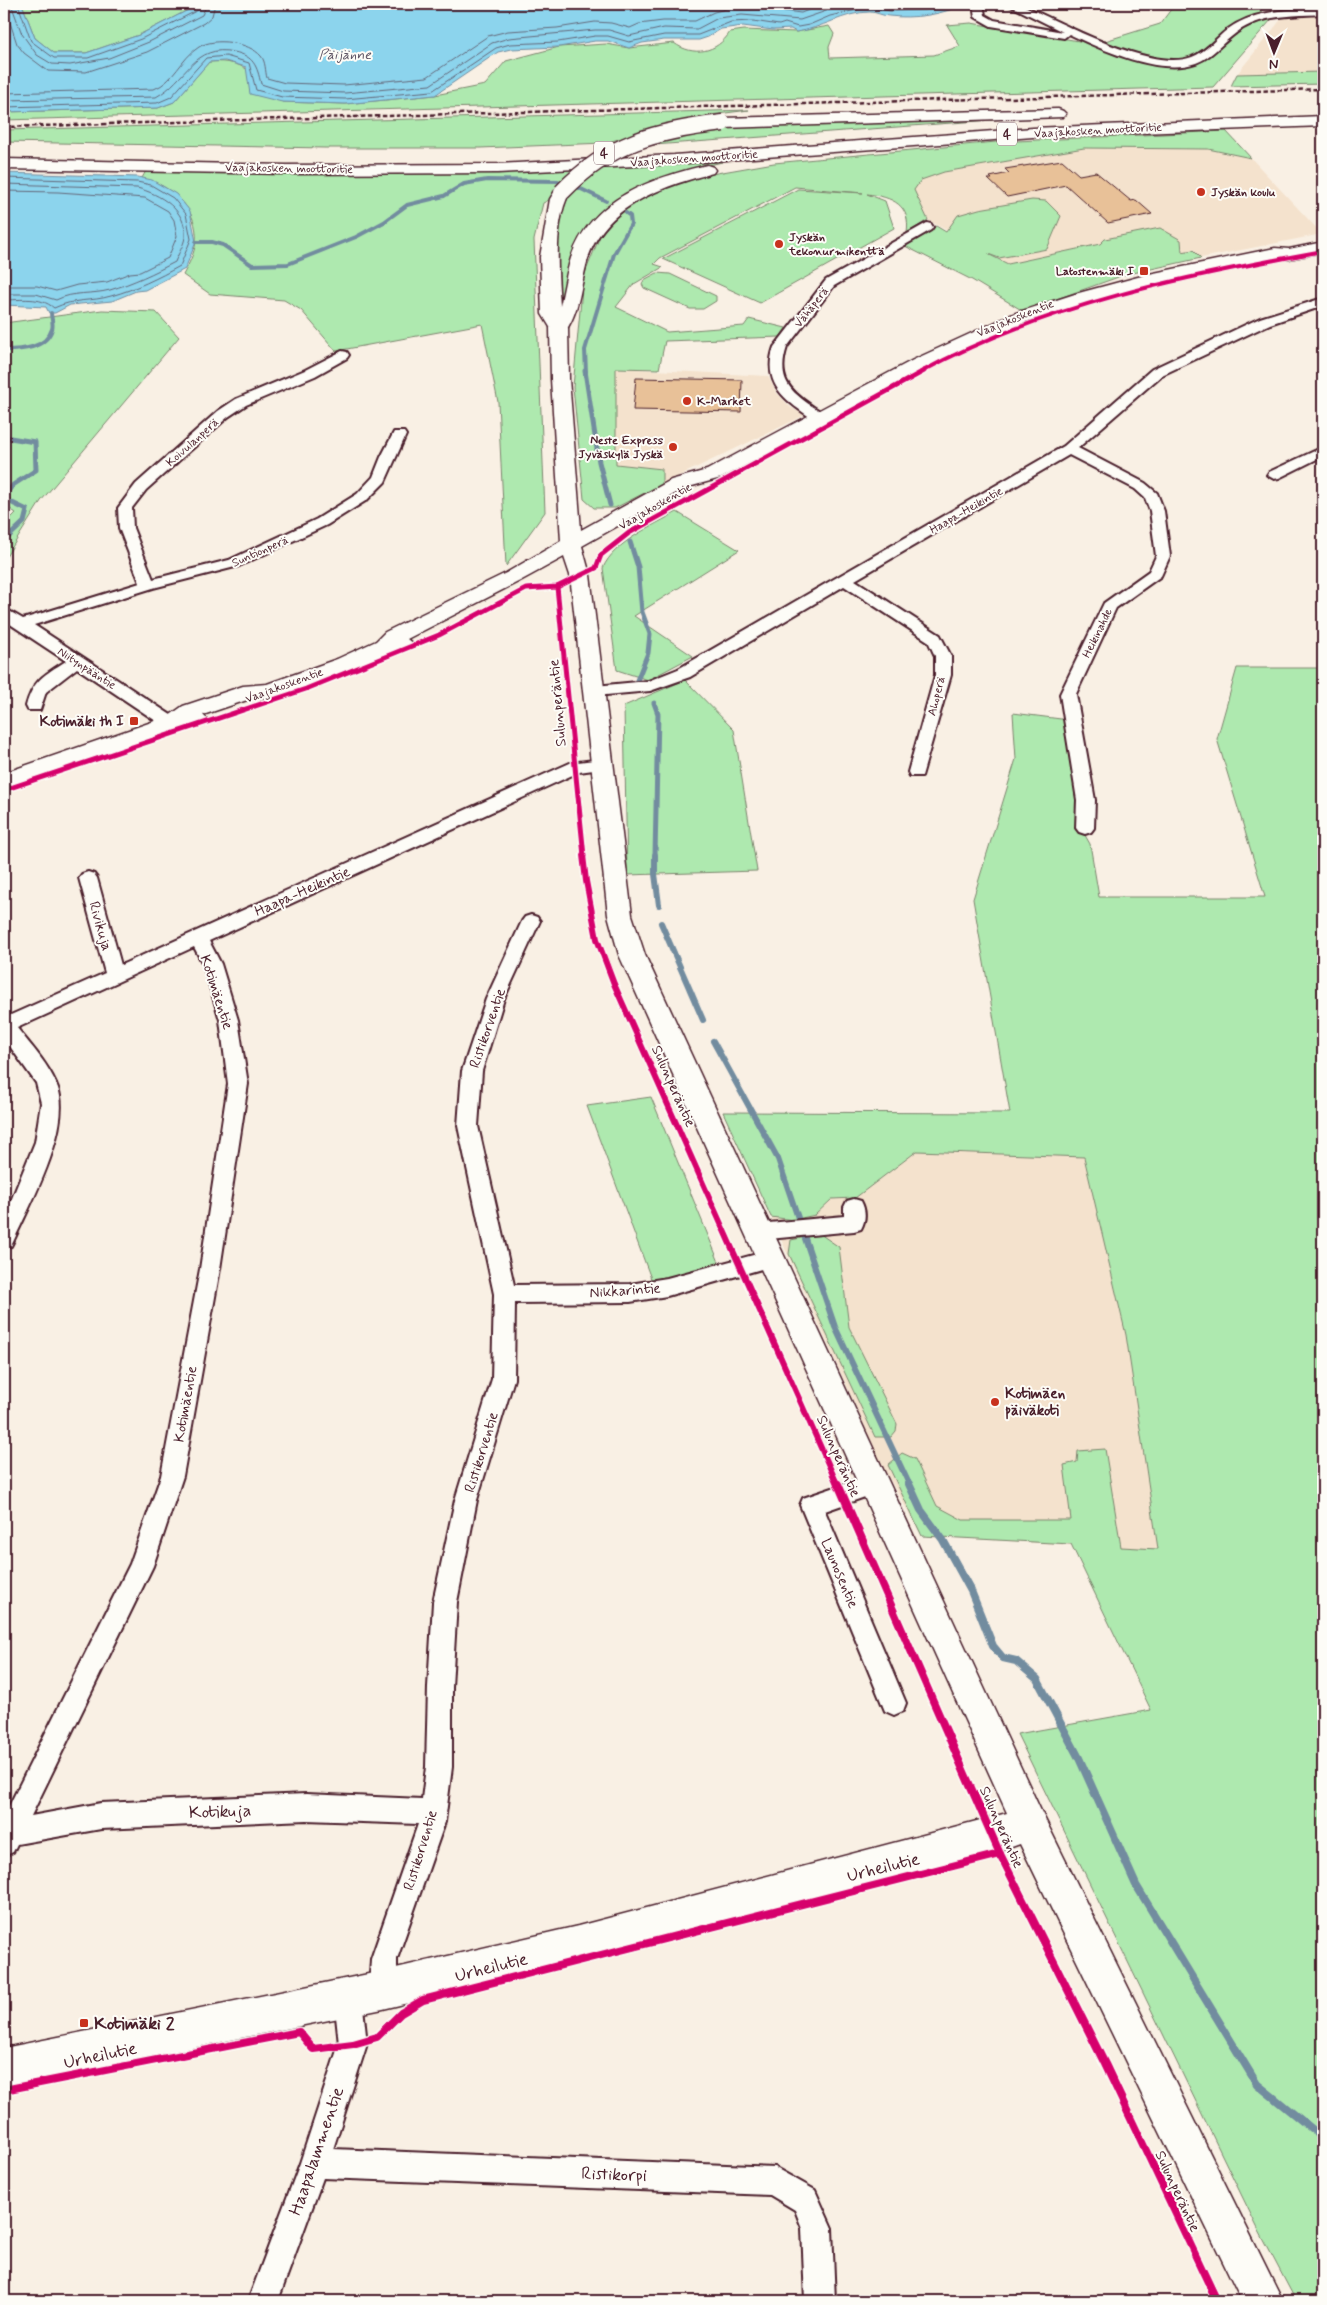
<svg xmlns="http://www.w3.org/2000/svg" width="1327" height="2305" viewBox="0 0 1327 2305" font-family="Mynerve,sans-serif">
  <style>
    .built { fill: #f4e2cd }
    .green { fill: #aee9af; stroke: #7c846d }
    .water { fill: #8cd4ed; stroke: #728c9f }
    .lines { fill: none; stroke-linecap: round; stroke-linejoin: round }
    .shore { stroke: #646779; stroke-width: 1 }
    .stream-far3 { stroke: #728c9f; stroke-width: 4 }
    .stream-far2 { stroke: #728c9f; stroke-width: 5 }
    .stream-far1 { stroke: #728c9f; stroke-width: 6 }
    .stream { stroke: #728c9f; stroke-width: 8 }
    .building { fill: #e8c198; stroke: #4a1f2b }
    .street-casing { stroke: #4a1f2b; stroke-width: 4 }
    .secondary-casing { stroke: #4a1f2b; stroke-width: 3 }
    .highway-casing { stroke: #4a1f2b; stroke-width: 3 }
    .street { fill: #fdfcf7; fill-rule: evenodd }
    .secondary { fill: #fdfcf7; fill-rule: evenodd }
    .highway { fill: #fdfcf7; fill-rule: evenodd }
    .rail { stroke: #4a1f2b; stroke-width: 2.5; stroke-dasharray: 4.5 2.5; stroke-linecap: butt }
    .highway-bridge-casing { stroke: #4a1f2b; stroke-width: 19; stroke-linecap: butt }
    .highway-bridge { stroke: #fdfcf7; stroke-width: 16 }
    .cycleway-far3-casing { stroke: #fdfcf7; stroke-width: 5.5 }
    .cycleway-far2-casing { stroke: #fdfcf7; stroke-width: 8 }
    .cycleway-far1-casing { stroke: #fdfcf7; stroke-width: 9 }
    .cycleway-casing { stroke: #fdfcf7; stroke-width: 11 }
    .cycleway-far3 { stroke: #d6006c; stroke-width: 4 }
    .cycleway-far2 { stroke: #d6006c; stroke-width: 5 }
    .cycleway-far1 { stroke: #d6006c; stroke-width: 6 }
    .cycleway { stroke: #d6006c; stroke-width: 8 }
    .poi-dot { fill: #c8321e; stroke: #fdfcf7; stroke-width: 2 }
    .labels { text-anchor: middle; stroke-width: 4; stroke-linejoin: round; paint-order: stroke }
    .far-street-label { font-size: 12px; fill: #4a1f2b; stroke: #fdfcf7 }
    .far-poi-label { font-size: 12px; font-weight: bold; fill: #4a1f2b; stroke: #fdfcf7; text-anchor: start }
    .far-water-label { font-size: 14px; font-style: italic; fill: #5e5565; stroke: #fdfcf7 }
    .shield { fill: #fdfcf7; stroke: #806168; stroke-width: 1 }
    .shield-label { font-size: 14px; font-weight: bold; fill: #4a1f2b }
    .street-label { font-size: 15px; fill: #4a1f2b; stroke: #fdfcf7 }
    .poi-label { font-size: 15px; font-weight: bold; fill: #4a1f2b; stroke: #fdfcf7; text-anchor: end }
    .near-street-label { font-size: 18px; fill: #4a1f2b; stroke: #fdfcf7 }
    .near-poi-label { font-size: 18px; font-weight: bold; fill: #4a1f2b; stroke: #fdfcf7; text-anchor: start }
  </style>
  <rect width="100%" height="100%" fill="#f9f0e4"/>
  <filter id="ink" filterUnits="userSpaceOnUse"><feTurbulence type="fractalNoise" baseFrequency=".02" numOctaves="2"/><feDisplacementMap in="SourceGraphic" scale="10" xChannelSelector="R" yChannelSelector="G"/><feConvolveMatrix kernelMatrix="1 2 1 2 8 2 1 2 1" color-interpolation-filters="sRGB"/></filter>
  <g filter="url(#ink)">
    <g class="built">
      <path d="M1323 14V72L1237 74 1283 17Z"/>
      <path d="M1084 148 1208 149 1251 158 1322 234 1201 258 1193 250 1138 262 1100 244 1008 264 928 220 913 190 920 180 944 172Z"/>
      <path d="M616 368 768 376 776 392 790 407 805 415 662 484V469L616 464Z"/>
      <path d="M917 1151 1084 1157 1126 1335 1158 1550 922 1536 884 1469 771 1217 793 1220 815 1215 832 1199 855 1198Z"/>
    </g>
    <g class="green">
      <path d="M22 4H200L139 35 86 53H54L35 38Z"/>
      <path d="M1175 4H1317L1268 7 1260 10 1271 20 1213 87 4 120V112L158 108 174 102 209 62C248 59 256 77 282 102L345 104 435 95 485 85 506 61 559 47 606 44 629 48 674 43C693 57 717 53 730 32L744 30 796 32 829 26 834 34 829 47 830 58 934 55 960 46 947 25 971 23 1079 41H1105L1160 24Z"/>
      <path d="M1323 72V84L1231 86 1237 74Z"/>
      <path d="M749 110 710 115 703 120 656 128 605 143 480 148H325L4 142V130Z"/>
      <path d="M1006 119 654 145 632 147 736 126Z"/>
      <path d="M1226 131 1251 158 1208 149 1084 148 944 172 921 180 914 190 928 220 907 233C911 205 893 197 867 194L885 201 894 228 760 303 663 259 798 189 863 193 795 187 660 258 654 264 663 267 634 284 616 307 667 332 744 326 749 319 786 328 780 337 665 341 659 369 616 368V464L662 469V484L615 508H594L584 499 573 387 583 278 600 236 618 215 641 198 694 177 774 163 996 142Z"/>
      <path d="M722 162 689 170 612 204 597 216 584 233 559 318C557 272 550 222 576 182L562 181 551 199 543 203 534 240 545 512 506 566 498 402 482 324 336 351 301 310 284 300 210 294 183 275C189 264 194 254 196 242 199 209 171 185 142 178L146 171 416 174 529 172Z"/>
      <path d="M1032 200 1046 201 1061 216 1047 249 999 258 988 254 1008 264 1100 244 1105 239 1160 228 1181 240 1182 252 1193 250 1201 258 1124 275 1023 311 972 280 905 246 936 226 946 232 958 215 979 209Z"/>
      <path d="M657 273 670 274 716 296V301L703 309H690L644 288 642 284 644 280Z"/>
      <path d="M102 310 156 312 179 337 41 501 4 560V525L16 513 4 505V323Z"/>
      <path d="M677 512 739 550 634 616 693 656 648 680 617 670 603 568C614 542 653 526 677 512Z"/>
      <path d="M1237 668H1323V2301H1296L1257 2227 1017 1734 1151 1710 1071 1544 922 1536 888 1465 902 1453 915 1459 937 1506 963 1520H1071L1064 1465 1077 1462 1078 1451 1105 1449 1121 1547 1158 1549 1126 1335 1084 1157 917 1151 855 1198 832 1199 815 1215 793 1220 771 1217 723 1112 1010 1113 973 899 1016 759 1013 713 1069 720 1082 830 1090 844 1099 897H1265L1217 739Z"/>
      <path d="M685 680 734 730 757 871 627 875 624 706Z"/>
      <path d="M651 1097 721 1267 653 1284 587 1106Z"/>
      <path d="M820 1234 839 1247 849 1327 897 1424 896 1431 891 1437H875L789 1254 791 1240Z"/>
    </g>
    <g class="water">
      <path d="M4 4H22L35 38 54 53H86L139 35 200 4H964C942 15 913 19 889 16 883 16 876 12 870 12 844 12 821 29 796 32L791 29 773 30 743 26 721 29 708 37 699 40H664L642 43 629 48 608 41H595L559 47 511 49 498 52 435 95 345 104 282 102 250 94 246 67 225 61 209 62 174 102 158 108 4 112Z"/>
      <path d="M1031 4H1096L1067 10Z"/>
      <path d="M4 173 138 177 152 180 176 194 190 211 196 242 185 269 145 290 136 291 112 301 70 305 55 313H49L46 307 4 305Z"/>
    </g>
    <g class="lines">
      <g class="shore">
        <path d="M4 4 17 44 24 53 48 71 86 72 147 52 204 23 212 16 215 4"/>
        <path d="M11 4 22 34 37 55 52 64 70 65 109 58 149 42 202 15 207 4"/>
        <path d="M18 4 31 41 54 58H88L141 39 198 10 201 4"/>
        <path d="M4 93 154 89C174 82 181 58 199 47 214 37 249 42 261 56 266 62 265 71 267 78L285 83 344 85 427 77 488 36 508 31 557 28 595 22 611 23 630 28 639 24 663 21H695L714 12 730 8 753 7 801 13 824 4"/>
        <path d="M4 100 156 97C187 80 194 43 234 52 254 56 257 66 261 84L283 91 345 93 430 85 492 43 509 38 595 30H609L629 36 664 28 697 29 718 18 742 15 800 20 829 10 856 4"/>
        <path d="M4 107 157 103 171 97 206 58 226 56 249 63 256 90 282 97 345 99 432 91 496 48 510 44 558 42 595 36H608L629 42 664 35H698L731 22 753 21 779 25 785 23 798 27 809 25 830 16 869 7 890 11 925 10 953 4"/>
        <path d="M4 178 137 182 151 185 173 198 186 214 191 239 180 266C158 278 136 289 111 296 91 302 75 298 54 308 40 296 21 300 4 300"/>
        <path d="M4 184 137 188C160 194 187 210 185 237 184 245 178 254 175 262 154 273 133 283 110 290 91 295 74 291 56 300L36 294H4"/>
        <path d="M4 191 58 192 145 198 168 211 174 220 177 236 168 258 140 272 130 273 107 282 77 285 56 291 37 286H4"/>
      </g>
      <g class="stream-far3">
        <path d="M579 188 606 201"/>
        <path d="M196 242H212L223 245 252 265 288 264 356 237 384 222 407 205 444 196 464 184 487 180 558 181"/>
        <path d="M4 350C21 350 46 349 52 329 54 324 51 318 51 313"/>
        <path d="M586 372 585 350 614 254 631 224 630 216 626 213"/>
      </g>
      <g class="stream-far2">
        <path d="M585 371 599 462 610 505"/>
        <path d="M4 437 35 442 36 470 13 485 4 496"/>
        <path d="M4 499 27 510 24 522 4 541"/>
        <path d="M630 542 638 567 642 612 650 634 648 653 636 683"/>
        <path d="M654 703 658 714 655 856"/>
      </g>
      <g class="stream-far1">
        <path d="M655 855V874L659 905"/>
        <path d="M661 923 703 1020"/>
        <path d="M713 1041 778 1159 835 1327 910 1486"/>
      </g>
      <path class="stream" d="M909 1484 921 1510 943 1540 971 1591 993 1646 1003 1658 1016 1661 1037 1679 1079 1758 1136 1885 1257 2084 1323 2138"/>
    </g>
    <g class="building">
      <path d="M1062 160 1079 175 1096 172 1131 201 1136 200 1152 214 1108 223 1066 185 1007 197 988 179H992L990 177 1009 173 1005 169Z"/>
      <path d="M636 378 742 380 741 412 633 410Z"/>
    </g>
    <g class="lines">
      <g class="street-casing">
        <g id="street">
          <path d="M973 4H983L985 15 994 20 1063 32 1007 4H1020C1059 21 1151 73 1192 57 1206 52 1216 38 1228 29 1255 9 1291 10 1323 8V14C1293 16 1261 14 1236 33 1222 43 1212 57 1196 63 1160 76 1102 50 1069 34L1064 38 991 26 975 17Z"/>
          <path d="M927 223 931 224 933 227 931 230 834 286 787 347C777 377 788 390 812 406 818 410 824 413 828 418L821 422 816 421C787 402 761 385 774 347L826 280Z"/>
          <path d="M1323 298V306L1270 324 1162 375 1078 448 1145 483 1157 493 1164 511 1170 556 1161 576 1116 608 1076 694 1095 800 1094 828 1091 832 1085 834 1079 832 1076 828 1077 800 1060 694 1104 603 1149 571 1156 556 1150 511 1145 498 1135 489 1069 455 855 580 940 635 951 656V675L922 776H910L908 772 935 675V656L928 641 844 586 690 677 650 691 595 696 589 695 587 691 589 687 595 686 648 681 678 669 1064 446 1152 369 1260 318Z"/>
          <path d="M342 351 347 352 349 355 347 358 315 376 246 405 228 417 146 490 132 508 133 528 153 579 229 560 317 519 357 494 373 477 381 457 394 432H404L406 435 385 482 367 500 327 525 239 566 153 588 34 625 177 719 179 723 177 727H165L77 668 46 692 40 710H28L26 706C33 680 44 675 66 661L4 620V608L23 619 140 583 119 528 118 508 136 484 218 411 236 399 305 370Z"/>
          <path d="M1323 447V456L1279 478 1274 479 1267 475 1269 472Z"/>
          <path d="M602 759 608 760 610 764 608 768 579 772 209 941 221 964 238 1020 248 1084 220 1269 183 1476 153 1566 31 1816 101 1803 306 1794 422 1799 426 1767 428 1687 433 1602 455 1500 492 1379 494 1294 458 1126 462 1071 486 999 522 921 525 917 531 915 537 917 540 921 504 999 482 1071 478 1126 514 1285 630 1284 667 1278 772 1250 779 1252 782 1258 779 1264 667 1296 630 1302 515 1303 514 1379 477 1500 457 1602 452 1687V1767L445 1822 397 1959V1990L393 2000 383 2004 373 2000 369 1990 371 1959 418 1824 306 1820 101 1829 17 1844 13 1852 4 1856V1816L130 1564 161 1476 200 1269 228 1084 220 1020 203 964 194 947 17 1028C31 1046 50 1066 58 1088 72 1128 31 1203 14 1240L11 1246 4 1248V1218L35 1142 41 1103 36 1083 4 1038V1018L105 973 79 878 82 874 88 872 94 874 97 878 121 965 570 763Z"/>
          <path d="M854 1199 861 1201C866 1210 866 1220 861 1229L854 1231 758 1240 751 1238 748 1232 751 1226 758 1224 844 1216V1207L847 1201Z"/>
          <path d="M874 1474 882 1477 885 1484 882 1491 825 1511 906 1703 903 1711 894 1715 885 1711 800 1505 803 1498Z"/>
          <path d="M348 1984 358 1988 362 1998 367 2044 333 2149 774 2167 815 2190 832 2228 835 2301H805L802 2228 795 2210 770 2195 323 2178 278 2301H248L300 2163 339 2044 334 1998 338 1988Z"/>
        </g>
      </g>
      <g class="secondary-casing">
        <path id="secondary" d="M1323 242V252L1289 259 1275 258 1157 283 1087 302 1025 322 927 368 721 478 685 488 582 546 590 575 632 915 645 955 1041 1811 1283 2301H1242L1020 1844 992 1854 578 1962 383 2009 4 2086V2048L383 1971 578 1926 1007 1813 619 955 608 915 570 575 564 557 520 581 407 639 413 644 410 649 389 652 353 669 277 696 253 698 203 715 208 720 205 725 174 730 4 789V773L169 716 183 706 243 686 267 684 337 659 376 641 385 632 506 573 561 541 551 379 550 328 553 324H565L568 328 569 379 581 530 671 480 707 470 913 360 1013 314 1075 294 1149 274 1275 248 1289 249Z"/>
      </g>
      <g class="highway-casing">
        <g id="highway">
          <path d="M1058 109 1063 111 1066 114 1063 117 723 128 717 126 715 123 717 120 723 118Z"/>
          <path d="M1323 116V126L1033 137 674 164 498 173 286 174 4 169V159L286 165 498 164 674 155 1033 128Z"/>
          <path d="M707 165 713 167 715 170 713 173C660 187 600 207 586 266 580 289 579 312 565 332H553L542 314 540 257 550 199 556 189H568L570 192C553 222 558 272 560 306 564 290 566 273 571 258 591 198 652 178 707 165Z"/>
        </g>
      </g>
      <use href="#street" class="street"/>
      <use href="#secondary" class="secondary"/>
      <use href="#highway" class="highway"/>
      <path class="rail" d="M4 127 1323 89"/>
      <g class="highway-bridge-casing">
        <path id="highway-bridge" d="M562 192C610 142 656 131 723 123"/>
      </g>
      <use href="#highway-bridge" class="highway-bridge"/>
      <g class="cycleway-far3-casing">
        <path id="cycleway-far3" d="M921 372C1046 304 1185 276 1323 251"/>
      </g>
      <g class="cycleway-far2-casing">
        <g id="cycleway-far2">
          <path d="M557 587 584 856"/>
          <path d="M4 790 306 689 439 635 526 589 557 587 596 568 601 555 629 533 924 371"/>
        </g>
      </g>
      <g class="cycleway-far1-casing">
        <path id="cycleway-far1" d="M583 855 586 881 597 939 614 984 838 1486"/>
      </g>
      <g class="cycleway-casing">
        <g id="cycleway">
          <path d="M838 1484 1000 1854 1105 2064 1217 2301"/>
          <path d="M4 2090 299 2032 313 2049 353 2044 377 2037 401 2013 423 2000 1000 1854"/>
        </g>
      </g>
      <use href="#cycleway-far3" class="cycleway-far3"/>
      <use href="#cycleway-far2" class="cycleway-far2"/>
      <use href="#cycleway-far1" class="cycleway-far1"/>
      <use href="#cycleway" class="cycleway"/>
    </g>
  </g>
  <g class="poi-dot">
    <circle cx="1201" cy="192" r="5"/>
    <circle cx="779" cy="244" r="5"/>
    <rect x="1139" y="266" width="10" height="10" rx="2.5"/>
    <circle cx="687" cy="401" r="5"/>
    <circle cx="673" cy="447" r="5"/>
    <rect x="129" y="716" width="10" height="10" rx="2.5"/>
    <circle cx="995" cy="1402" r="5"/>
    <rect x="79" y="2018" width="10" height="10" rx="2.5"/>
  </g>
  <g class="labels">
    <g class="far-street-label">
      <text transform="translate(1098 130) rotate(-3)" y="4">Vaajakosken moottoritie</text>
      <text transform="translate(694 158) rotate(-4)" y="4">Vaajakosken moottoritie</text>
      <text transform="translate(289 168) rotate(1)" y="4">Vaajakosken moottoritie</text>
      <text transform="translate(811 307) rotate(-52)" y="4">Vähäperä</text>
      <text transform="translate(1015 318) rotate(-22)" y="4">Vaajakoskentie</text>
      <text transform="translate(192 442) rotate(-42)" y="4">Koivulanperä</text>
      <text transform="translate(655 506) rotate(-30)" y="4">Vaajakoskentie</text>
      <text transform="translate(966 510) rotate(-30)" y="4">Haapa-Heikintie</text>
      <text transform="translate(260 551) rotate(-24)" y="4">Suntionperä</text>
      <text transform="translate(1097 633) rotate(-64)" y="4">Heikinahde</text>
      <text transform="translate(87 668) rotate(33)" y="4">Niitynpääntie</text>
      <text transform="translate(284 685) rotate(-20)" y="4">Vaajakoskentie</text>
      <text transform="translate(936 696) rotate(-76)" y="4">Ahoperä</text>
    </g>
    <g class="far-poi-label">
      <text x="1211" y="196">Jyskän koulu</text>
      <text x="789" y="241">Jyskän<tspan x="789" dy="14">tekonurmikenttä</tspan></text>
      <text x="1134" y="275" text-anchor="end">Latostenmäki I</text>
      <text x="697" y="405">K-Market</text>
      <text x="663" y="444" text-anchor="end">Neste Express<tspan x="663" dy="14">Jyväskylä Jyskä</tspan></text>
    </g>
    <g class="far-water-label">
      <text x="345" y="59">Päijänne</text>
    </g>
    <g class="shield">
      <rect x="997" y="122.5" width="20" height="23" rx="4"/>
      <rect x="594" y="141.5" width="20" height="23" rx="4"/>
    </g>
    <g class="shield-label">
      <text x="1007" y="139">4</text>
      <text x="604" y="158">4</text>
    </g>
    <g class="street-label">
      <text transform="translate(557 703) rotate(-95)" y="5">Sulunperäntie</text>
      <text transform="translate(302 891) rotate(-24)" y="5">Haapa-Heikintie</text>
      <text transform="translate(101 926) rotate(74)" y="5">Rivikuja</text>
      <text transform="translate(217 992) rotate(72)" y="5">Kotimäentie</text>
      <text transform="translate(487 1028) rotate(-71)" y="5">Ristikorventie</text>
      <text transform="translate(674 1086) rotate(66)" y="5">Sulunperäntie</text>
      <text transform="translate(625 1290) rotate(-4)" y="5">Nikkarintie</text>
      <text transform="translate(185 1404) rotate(-80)" y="5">Kotimäentie</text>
      <text transform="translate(481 1452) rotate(-73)" y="5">Ristikorventie</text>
      <text transform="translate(839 1456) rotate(66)" y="5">Sulunperäntie</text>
      <text transform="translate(840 1573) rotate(67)" y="5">Launosentie</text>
      <text transform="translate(1002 1827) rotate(66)" y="5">Sulunperäntie</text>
      <text transform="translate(420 1850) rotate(-73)" y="5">Ristikorventie</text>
      <text transform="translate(1178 2191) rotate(65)" y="5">Sulunperäntie</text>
    </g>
    <g class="poi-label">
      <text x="124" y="726">Kotimäki th I</text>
      <text x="1005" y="1398" text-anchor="start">Kotimäen<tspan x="1005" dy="17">päiväkoti</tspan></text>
    </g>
    <g class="near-street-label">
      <text transform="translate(220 1811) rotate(-2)" y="6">Kotikuja</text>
      <text transform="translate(883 1867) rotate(-14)" y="6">Urheilutie</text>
      <text transform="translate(491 1967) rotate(-14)" y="6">Urheilutie</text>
      <text transform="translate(100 2055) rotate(-12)" y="6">Urheilutie</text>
      <text transform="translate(316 2151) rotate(-71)" y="6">Haapalammentie</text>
      <text transform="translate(614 2174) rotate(2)" y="6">Ristikorpi</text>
    </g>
    <g class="near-poi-label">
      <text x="94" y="2029">Kotimäki 2</text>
    </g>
  </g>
  <rect width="1327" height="2305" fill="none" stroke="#fdfcf7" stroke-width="20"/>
  <rect x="10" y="10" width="1307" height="2285" fill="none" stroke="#4a1f2b" stroke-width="2" filter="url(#ink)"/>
  <g transform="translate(1274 52) rotate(181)" stroke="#fdfcf7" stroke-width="4" paint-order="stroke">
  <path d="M0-4L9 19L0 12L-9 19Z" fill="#4a1f2b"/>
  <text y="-8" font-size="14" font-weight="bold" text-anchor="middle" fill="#4a1f2b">N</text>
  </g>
</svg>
